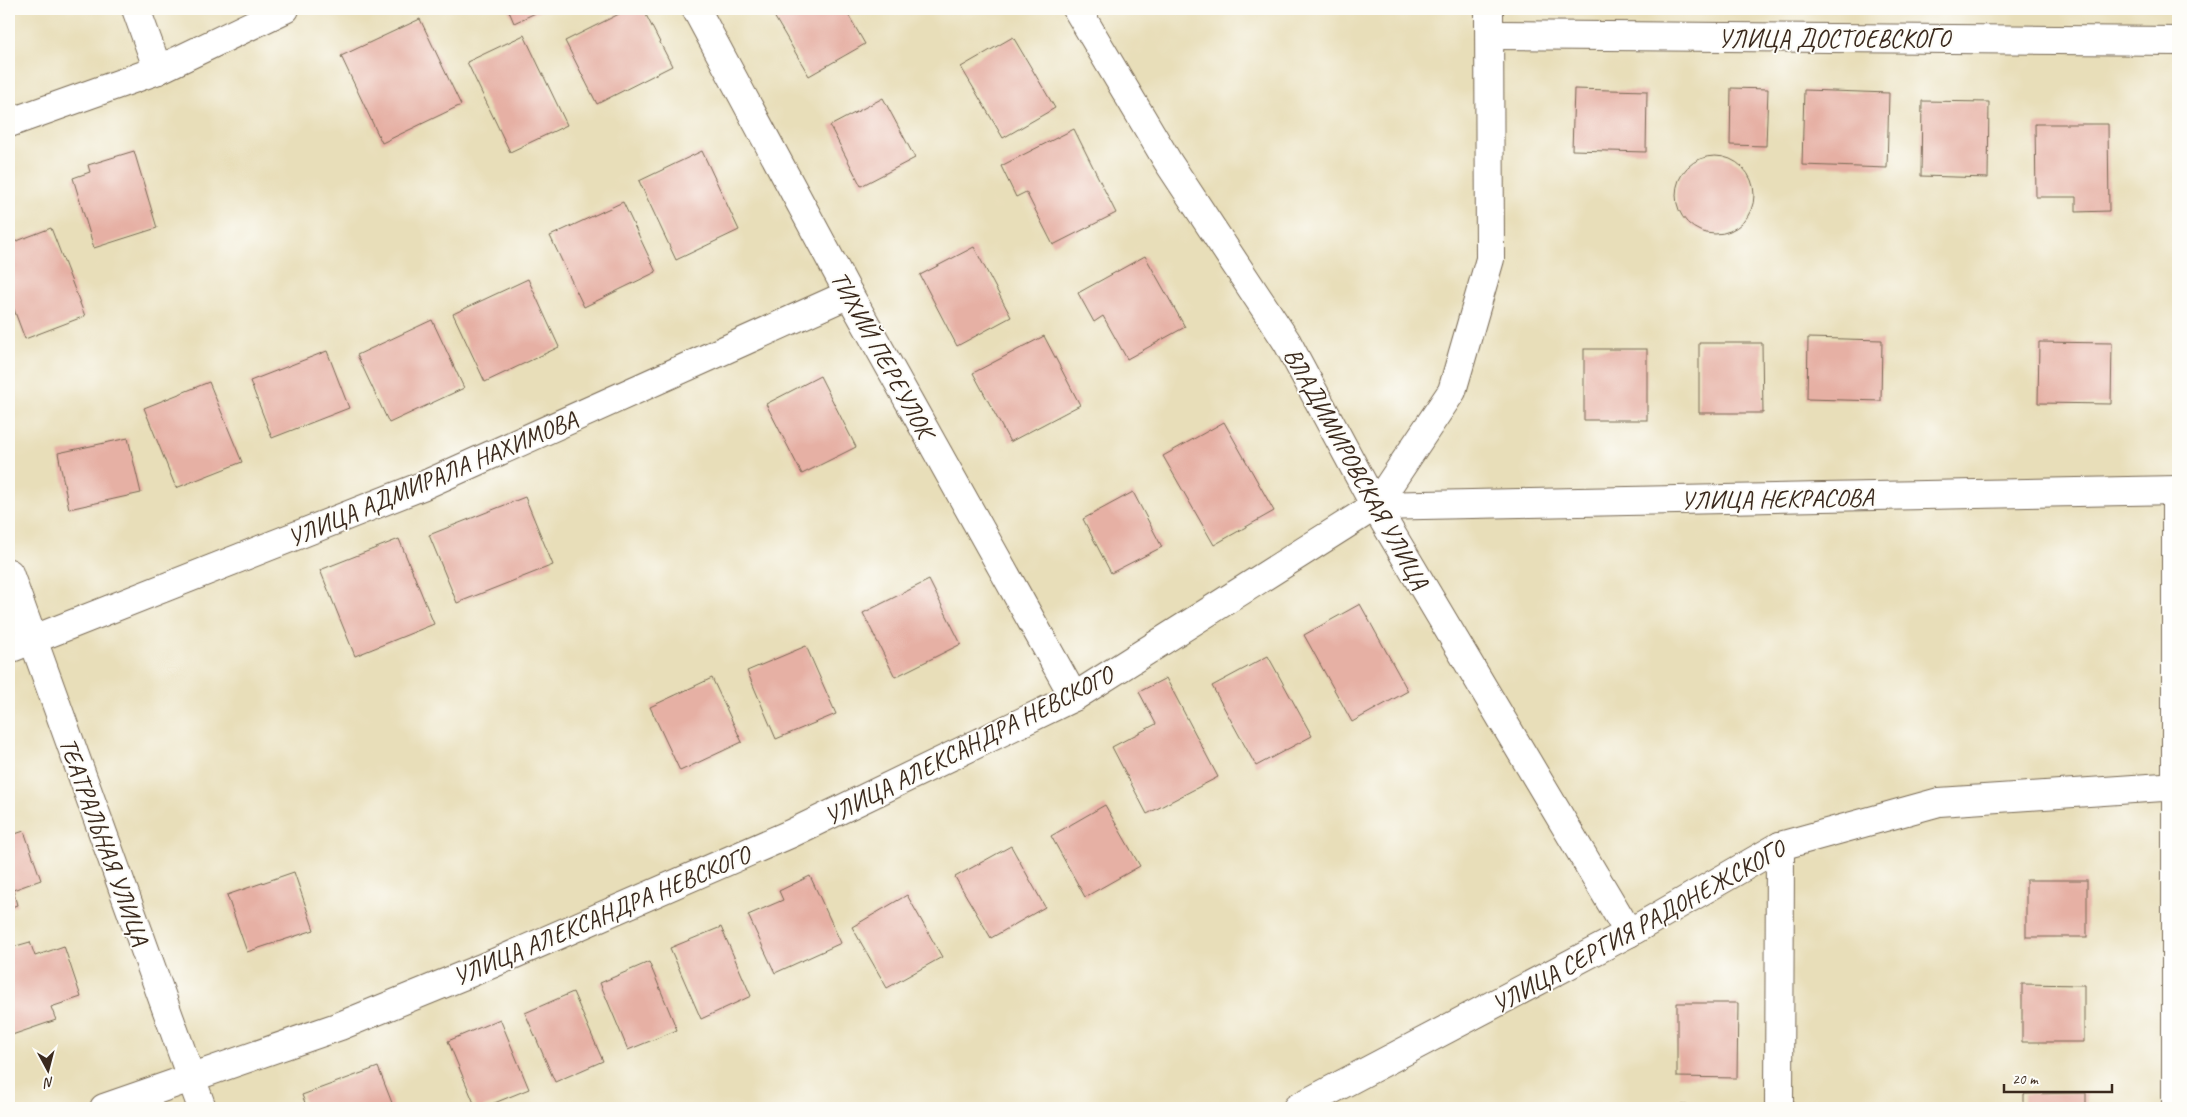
<svg xmlns="http://www.w3.org/2000/svg" width="2187" height="1117" viewBox="0 0 2187 1117" font-family="Caveat,sans-serif">
  <style>
    .building { fill: #e6b0a4 }
    .lines { fill: none; stroke-linecap: round; stroke-linejoin: round }
    .street-casing { stroke: #786954; stroke-width: 30 }
    .street { stroke: #fff; stroke-width: 28 }
    .labels { text-anchor: middle; stroke-width: 4; stroke-linejoin: round; paint-order: stroke }
    .street-label { font-size: 25px; fill: #3b2a1e; stroke: #fdfcf7 }
  </style>
  <rect width="100%" height="100%" fill="#fdfcf7"/>
  <filter id="ink" filterUnits="userSpaceOnUse"><feTurbulence type="fractalNoise" baseFrequency=".02" numOctaves="2"/><feDisplacementMap in="SourceGraphic" scale="10" xChannelSelector="R" yChannelSelector="G"/><feConvolveMatrix kernelMatrix="1 2 1 2 8 2 1 2 1" color-interpolation-filters="sRGB"/></filter>
  <filter id="wash" filterUnits="userSpaceOnUse"><feTurbulence type="fractalNoise" baseFrequency=".0096" numOctaves="4" result="noise"/><feDisplacementMap in="SourceGraphic" scale="20" xChannelSelector="R" yChannelSelector="G"/><feGaussianBlur stdDeviation="1.12" result="paint"/><feColorMatrix in="noise" values="0 0 0 0 0 0 0 0 0 0 0 0 0 0 0 0 0 1.4 0 .05"/><feComposite in="paint" operator="in"/></filter>
  <g filter="url(#wash)">
    <rect width="100%" height="100%" fill="#e8deb9"/>
    <g id="blocks">
      <g class="building">
        <path d="M508 9H544L514 23Z"/>
        <path d="M629 9H643L672 66 597 104 565 41Z"/>
        <path d="M770 9H845L865 44 809 76Z"/>
        <path d="M420 19 461 105 382 143 341 56Z"/>
        <path d="M524 35 567 125 510 152 467 62Z"/>
        <path d="M1013 37 1055 108 1003 138 961 67Z"/>
        <path d="M1731 88 1768 89 1766 146 1730 145Z"/>
        <path d="M1574 89 1647 91 1646 152 1572 150Z"/>
        <path d="M1804 90 1889 93 1887 168 1802 165Z"/>
        <path d="M883 98 915 158 861 186 830 126Z"/>
        <path d="M1922 101 1989 102 1988 178 1921 176Z"/>
        <path d="M2035 124H2108L2109 211 2076 212V197H2036Z"/>
        <path d="M1074 129 1116 213 1053 245 1026 192 1016 197 1001 166Z"/>
        <path d="M134 151 157 228 94 248 73 178 90 172 88 165Z"/>
        <path d="M702 151 739 230 676 260 639 181Z"/>
        <circle cx="1715" cy="195" r="39"/>
        <path d="M623 202 656 272 584 307 550 236Z"/>
        <path d="M51 228 85 316 25 339 9 296V244Z"/>
        <path d="M974 247 1011 317 957 346 920 275Z"/>
        <path d="M1145 256 1185 327 1127 359 1103 316 1094 322 1078 293Z"/>
        <path d="M528 279 559 347 485 382 453 314Z"/>
        <path d="M432 320 464 388 389 423 357 355Z"/>
        <path d="M1044 336 1080 405 1010 442 973 373Z"/>
        <path d="M1808 338 1882 340 1881 401 1807 399Z"/>
        <path d="M2039 342 2112 343 2111 404 2038 403Z"/>
        <path d="M1699 343H1762L1763 413H1699Z"/>
        <rect x="1584" y="349" width="63" height="71"/>
        <path d="M327 351 349 408 272 438 250 381Z"/>
        <path d="M820 376 856 447 802 474 766 404Z"/>
        <path d="M209 382 242 462 176 488 144 408Z"/>
        <path d="M1224 422 1274 511 1214 545 1163 456Z"/>
        <path d="M128 438 141 493 69 509 58 453Z"/>
        <path d="M1133 492 1162 547 1111 573 1083 519Z"/>
        <path d="M525 497 553 565 457 603 429 535Z"/>
        <path d="M399 539 434 624 355 656 320 570Z"/>
        <path d="M929 580 961 644 895 677 863 613Z"/>
        <path d="M1360 604 1408 691 1352 722 1304 635Z"/>
        <path d="M806 646 836 714 776 739 747 671Z"/>
        <path d="M1268 656 1312 736 1256 766 1212 686Z"/>
        <path d="M712 678 742 742 680 771 650 707Z"/>
        <path d="M1166 678 1218 777 1147 814 1112 747 1156 724 1139 692Z"/>
        <path d="M1105 805 1140 866 1085 897 1051 836Z"/>
        <path d="M24 831 41 880 13 890 17 905 9 908V836Z"/>
        <path d="M1011 846 1045 907 991 938 955 877Z"/>
        <path d="M294 872 314 930 247 952 227 895Z"/>
        <path d="M810 876 841 943 775 973 748 915 783 900 779 891Z"/>
        <rect x="2026" y="880" width="61" height="57"/>
        <path d="M907 895 942 957 887 988 852 927Z"/>
        <path d="M721 927 751 996 701 1019 670 948Z"/>
        <path d="M30 942 35 956 64 946 81 997 51 1007 56 1020 9 1036V948Z"/>
        <path d="M649 962 677 1030 628 1050 600 983Z"/>
        <path d="M2022 984 2084 985V1042H2022Z"/>
        <path d="M573 992 603 1061 555 1082 525 1013Z"/>
        <path d="M1677 1003H1738L1737 1078 1677 1077Z"/>
        <path d="M500 1019 529 1089 482 1108H476L448 1041Z"/>
        <path d="M378 1067 394 1108H307L302 1095Z"/>
        <path d="M2086 1093V1108H2024V1094Z"/>
        <path d="M1675 1105 1736 1106V1108H1675Z"/>
      </g>
    </g>
  </g>
  <g filter="url(#ink)">
    <use href="#blocks" fill-opacity="0" stroke="#786954" stroke-width="1"/>
    <g class="lines">
      <g class="street-casing">
        <g id="street">
          <path d="M136 9 158 70"/>
          <path d="M696 9 849 294 1074 697"/>
          <path d="M1077 9 1168 162 1287 342 1375 506 1629 933"/>
          <path d="M1491 35 2178 41"/>
          <path d="M9 123 158 70 285 9"/>
          <path d="M1375 506 2178 490"/>
          <path d="M9 573 202 1108"/>
          <path d="M9 649 422 486 849 294"/>
          <path d="M104 1108 340 1026 494 963 790 834 1074 697 1375 506 1452 391 1490 259 1489 9"/>
          <path d="M1297 1108 1629 933 1780 846 1939 802 2178 786"/>
          <path d="M1779 1108 1780 846"/>
          <path d="M2176 1108V490"/>
        </g>
      </g>
      <use href="#street" class="street"/>
    </g>
  </g>
  <g class="labels">
    <g class="street-label">
      <text x="1834" y="47">УЛИЦА ДОСТОЕВСКОГО</text>
      <text transform="translate(883 354) rotate(61)" y="9">ТИХИЙ ПЕРЕУЛОК</text>
      <text transform="translate(1357 468) rotate(61)" y="9">ВЛАДИМИРОВСКАЯ УЛИЦА</text>
      <text transform="translate(432 478) rotate(-23)" y="9">УЛИЦА АДМИРАЛА НАХИМОВА</text>
      <text transform="translate(1777 498) rotate(-1)" y="9">УЛИЦА НЕКРАСОВА</text>
      <text transform="translate(968 745) rotate(-27)" y="9">УЛИЦА АЛЕКСАНДРА НЕВСКОГО</text>
      <text transform="translate(105 841) rotate(70)" y="9">ТЕАТРАЛЬНАЯ УЛИЦА</text>
      <text transform="translate(601 915) rotate(-23)" y="9">УЛИЦА АЛЕКСАНДРА НЕВСКОГО</text>
      <text transform="translate(1638 926) rotate(-29)" y="9">УЛИЦА СЕРГИЯ РАДОНЕЖСКОГО</text>
    </g>
  </g>
  <rect width="2187" height="1117" fill="none" stroke="#fdfcf7" stroke-width="30"/>
  <g transform="translate(48 1070) rotate(173)" stroke="#fdfcf7" stroke-width="4" paint-order="stroke">
  <path d="M0-4L9 19L0 12L-9 19Z" fill="#3b2a1e"/>
  <text y="-8" font-size="14" font-weight="bold" text-anchor="middle" fill="#3b2a1e">N</text>
  </g>
  <path d="M2004 1084v8h108v-8" fill="none" stroke="#3b2a1e" stroke-width="2.5"/>
  <text x="2012" y="1084" font-size="15" fill="#3b2a1e" stroke="#fdfcf7" stroke-width="4" paint-order="stroke">20 m</text>
</svg>
